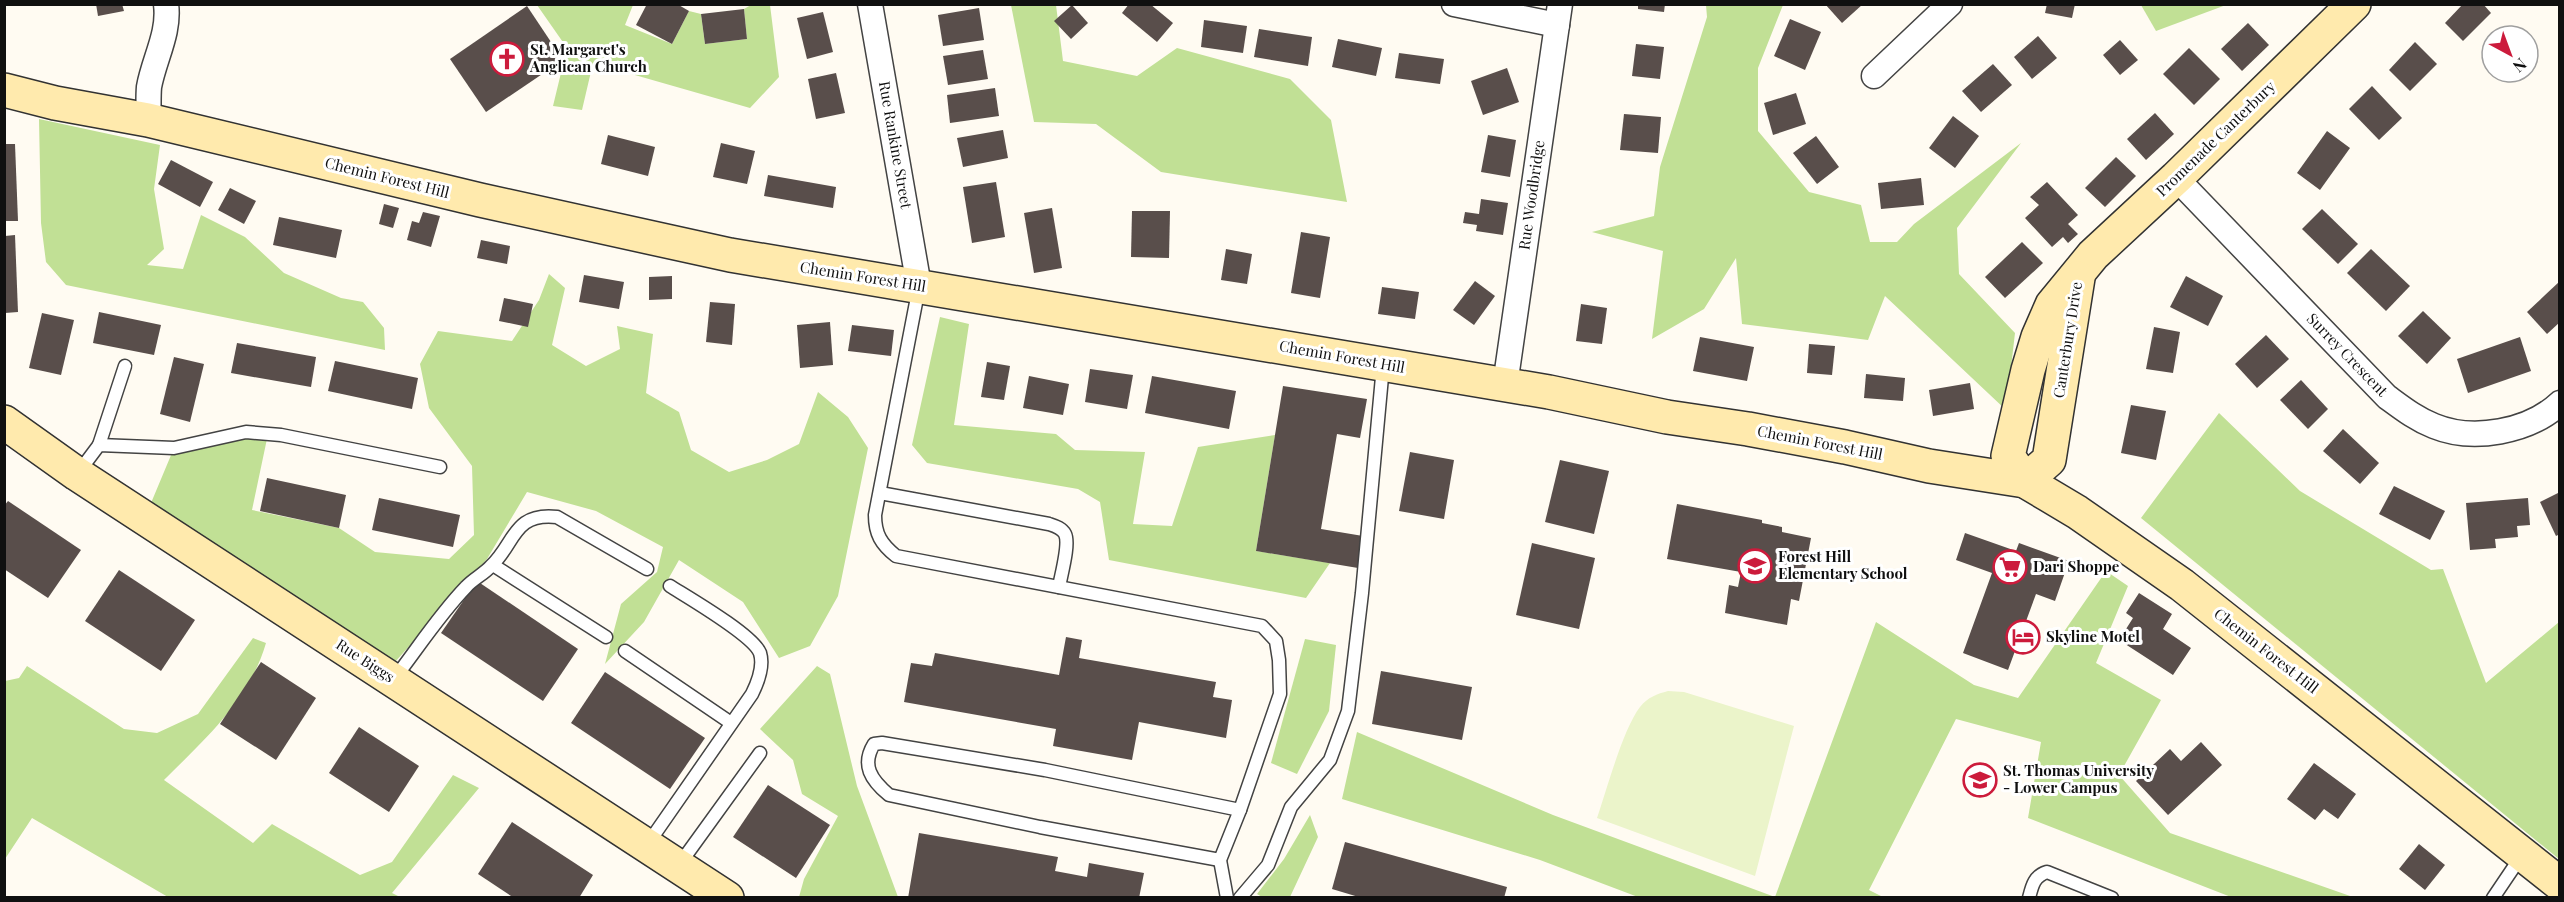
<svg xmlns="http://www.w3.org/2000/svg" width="2564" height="902" viewBox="0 0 2564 902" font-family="'Playfair Display',serif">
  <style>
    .forest { fill: #c1e095 }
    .pitch { fill: #ebf4ca }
    .building { fill: #594e4b }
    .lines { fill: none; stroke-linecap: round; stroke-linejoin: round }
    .lane-casing { stroke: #434343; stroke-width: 15 }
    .street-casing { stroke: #434343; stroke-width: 27 }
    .secondary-casing { stroke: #323232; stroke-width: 36 }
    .lane { stroke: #fff; stroke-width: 12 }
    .street { stroke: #fff; stroke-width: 24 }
    .secondary { stroke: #ffeaad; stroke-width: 33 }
    .labels { text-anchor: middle; stroke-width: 6; stroke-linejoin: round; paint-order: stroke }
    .poi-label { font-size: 15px; font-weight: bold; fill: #101010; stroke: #fff; text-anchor: start }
    .street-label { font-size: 15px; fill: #101010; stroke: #fff }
  </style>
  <rect width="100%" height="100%" fill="#fffbf2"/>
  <g class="forest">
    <path d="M537 5H633L625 25 672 44 689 11 701 14 705 44 747 39 744 9 751 5H770L779 77 750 108 593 63 582 110 553 106 567 48Z"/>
    <path d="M1011 5H1056L1063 61 1137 76 1177 48 1290 79 1331 120 1347 202 1161 172 1096 124 1034 122Z"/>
    <path d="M1706 5H1783L1758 68V131L1809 192 1861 205 1870 242H1897L1914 224 2021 143 1957 228 1959 274 2015 333 2006 410 1885 296 1868 340 1742 324 1736 258 1704 309 1652 339 1663 251 1592 232 1654 216 1660 167 1707 17Z"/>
    <path d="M2141 5H2226L2156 31Z"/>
    <path d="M39 119 160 145 154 189 164 249 147 265 183 269 201 215 245 237 284 273 341 298 363 302 384 328 385 350 66 285 46 262 41 223Z"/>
    <path d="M549 274 565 288 552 345 586 366 620 349 617 326 653 334 646 393 679 412 691 450 729 472 767 460 799 444 818 392 848 417 868 448 838 596 810 646 779 658 743 602 679 560 644 622 605 664 621 604 657 572 663 547 596 511 527 492 487 559 395 662 151 503 174 448 268 434 252 510 339 528 375 552 449 559 474 535 472 466 429 408 420 364 438 331 512 341 539 300Z"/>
    <path d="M940 317 969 324 954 425 1056 434 1075 450 1145 452 1133 524 1172 526 1198 447 1275 435 1256 551 1330 563 1306 598 1109 560 1100 502 1078 489 927 463 912 445Z"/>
    <path d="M2219 413 2300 491 2431 570 2443 569 2486 683 2559 622V859L2141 518Z"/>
    <path d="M2106 571 2128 586 2096 663 2161 700 2119 775 2170 833 2353 897H2231L2028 818 2041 742 1956 719 1869 890 1883 897H1638L1540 860 1342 799 1357 732 1553 815 1775 897 1876 622 1974 685 2018 698Z"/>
    <path d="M253 638 266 643C250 699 204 740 164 780L253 843 272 824 360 875 392 862 453 775 479 788 392 893 400 897H168L32 818 5 859V681L19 678 27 666 124 729 157 733 198 714Z"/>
    <path d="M1305 639 1336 645 1329 711 1297 774 1271 763Z"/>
    <path d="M817 666 830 674 857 786 898 897H799L804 879 838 816 802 794 793 760 760 729Z"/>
    <path d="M1310 815 1318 837 1290 897H1262L1257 894 1284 859Z"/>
  </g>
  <path class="pitch" d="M1668 691 1684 692 1794 726 1755 876 1597 818C1607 789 1623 729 1640 707 1648 697 1657 694 1668 691Z"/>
  <g class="building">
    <path d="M96 4H122L124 11 98 16Z"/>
    <path d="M647 4H677L689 11 672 44 636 25Z"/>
    <path d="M1129 4H1150L1173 23 1157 42 1122 13Z"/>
    <path d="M1638 4H1665L1664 12 1638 9Z"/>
    <path d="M1825 4H1863L1842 23Z"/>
    <path d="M2047 4H2075L2072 18 2045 13Z"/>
    <path d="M2463 4H2483L2491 13 2463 41 2445 23Z"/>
    <path d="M1072 5 1088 23 1071 39 1054 21Z"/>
    <path d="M527 6 563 60 486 112 450 59Z"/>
    <path d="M979 8 984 40 943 46 938 15Z"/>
    <path d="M744 9 747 39 705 44 701 14Z"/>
    <path d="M823 12 833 52 807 59 797 18Z"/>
    <path d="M1790 19 1821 32 1805 70 1774 56Z"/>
    <path d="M1204 20 1247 26 1243 53 1201 47Z"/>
    <path d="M2248 23 2269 45 2242 71 2221 49Z"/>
    <path d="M1259 29 1312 37 1308 66 1254 57Z"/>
    <path d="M2038 36 2057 58 2032 79 2014 57Z"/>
    <path d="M1338 39 1382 48 1376 76 1332 67Z"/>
    <path d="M2120 40 2138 60 2120 75 2103 55Z"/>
    <path d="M2415 42 2437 64 2410 91 2389 70Z"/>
    <path d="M1636 44 1664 47 1660 79 1632 76Z"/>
    <path d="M2189 48 2220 79 2194 105 2163 74Z"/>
    <path d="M983 50 988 79 948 85 943 56Z"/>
    <path d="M1399 53 1444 59 1440 84 1395 78Z"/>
    <path d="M1993 64 2012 85 1981 112 1962 91Z"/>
    <path d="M1507 68 1519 102 1483 115 1471 81Z"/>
    <path d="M836 73 845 113 816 119 808 79Z"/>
    <path d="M2372 86 2402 118 2379 140 2349 109Z"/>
    <path d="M995 88 999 116 950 123 947 95Z"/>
    <path d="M1796 93 1806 124 1773 135 1764 103Z"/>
    <path d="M2155 113 2174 134 2146 160 2127 139Z"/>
    <path d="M1624 114 1661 117 1658 153 1620 150Z"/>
    <path d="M1953 116 1979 136 1955 168 1929 148Z"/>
    <path d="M1003 130 1008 158 963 167 957 138Z"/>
    <path d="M2327 131 2350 148 2320 190 2297 173Z"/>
    <path d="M608 135 655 147 648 176 601 164Z"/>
    <path d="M1488 135 1516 140 1510 177 1481 172Z"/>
    <path d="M1816 136 1839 167 1817 184 1793 153Z"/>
    <path d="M721 143 755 151 747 184 713 177Z"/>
    <path d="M4 144H15L18 221H4Z"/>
    <path d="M2116 157 2136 176 2105 207 2085 188Z"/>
    <path d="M171 160 213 182 200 207 158 184Z"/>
    <path d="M768 175 836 187 833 208 764 196Z"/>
    <path d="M1921 178 1924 205 1881 209 1878 183Z"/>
    <path d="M996 182 1005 237 972 243 963 187Z"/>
    <path d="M2047 182 2078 215 2068 224 2078 234 2068 243 2063 237 2052 247 2025 218 2039 205 2030 197Z"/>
    <path d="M230 188 256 201 244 224 218 210Z"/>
    <path d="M1481 199 1508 203 1503 235 1476 231 1477 225 1463 223 1465 212 1479 214Z"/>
    <path d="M384 204 399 208 393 228 379 224Z"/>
    <path d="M1052 208 1062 268 1034 273 1024 213Z"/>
    <path d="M2322 209 2358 244 2338 264 2302 229Z"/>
    <path d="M1132 211H1170L1169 258 1131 257Z"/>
    <path d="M423 212 440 216 431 247 407 240 412 221 419 223Z"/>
    <path d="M279 217 342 230 336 258 273 245Z"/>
    <path d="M1301 232 1330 237 1320 298 1291 293Z"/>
    <path d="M15 235 18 312 5 313V236Z"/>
    <path d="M481 240 510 246 507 264 477 258Z"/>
    <path d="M2022 242 2043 263 2005 298 1985 277Z"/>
    <path d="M1226 249 1252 254 1247 284 1221 280Z"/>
    <path d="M2371 249 2410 286 2386 311 2347 273Z"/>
    <path d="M584 275 624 282 619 309 579 302Z"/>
    <path d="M672 276V299L649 300V277Z"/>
    <path d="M2186 276 2223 296 2208 326 2170 307Z"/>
    <path d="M1475 281 1495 296 1474 325 1453 310Z"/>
    <path d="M2560 281V322L2547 334 2527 312Z"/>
    <path d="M1382 287 1419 292 1415 319 1378 314Z"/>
    <path d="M504 298 533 304 528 327 499 321Z"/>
    <path d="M710 302 735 304 732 345 706 342Z"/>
    <path d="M1581 304 1607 308 1602 344 1576 341Z"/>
    <path d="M2423 311 2451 338 2427 364 2398 336Z"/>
    <path d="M99 312 161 325 154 355 93 343Z"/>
    <path d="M42 313 74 320 61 375 29 368Z"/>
    <path d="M830 322 833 365 800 368 797 325Z"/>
    <path d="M852 325 894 330 891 356 848 351Z"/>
    <path d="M2154 327 2180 332 2173 373 2146 369Z"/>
    <path d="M2266 335 2289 359 2257 388 2235 364Z"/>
    <path d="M1700 337 1754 347 1747 381 1693 371Z"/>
    <path d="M2520 337 2531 371 2468 393 2457 359Z"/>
    <path d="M237 343 316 357 311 387 231 373Z"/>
    <path d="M1809 344 1835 346 1832 375 1807 373Z"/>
    <path d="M174 357 204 364 190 422 160 414Z"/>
    <path d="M335 361 418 378 412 409 328 391Z"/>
    <path d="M987 362 1010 366 1004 400 981 397Z"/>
    <path d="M1090 369 1133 375 1127 409 1085 402Z"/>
    <path d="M1866 374 1905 378 1903 401 1864 398Z"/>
    <path d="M1029 376 1069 384 1063 415 1023 408Z"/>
    <path d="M1152 376 1236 391 1229 429 1145 413Z"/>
    <path d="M2301 380 2328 409 2308 429 2280 400Z"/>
    <path d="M1970 383 1974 409 1933 416 1929 390Z"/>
    <path d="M1283 386 1367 399 1360 438 1337 434 1321 529 1363 536 1358 568 1256 551Z"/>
    <path d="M2131 405 2166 411 2156 460 2121 453Z"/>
    <path d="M2343 429 2379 463 2360 484 2323 451Z"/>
    <path d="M1410 452 1454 460 1444 519 1399 511Z"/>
    <path d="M1560 460 1609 471 1594 534 1545 522Z"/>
    <path d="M267 478 346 495 339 528 260 511Z"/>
    <path d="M2394 486 2445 511 2430 540 2379 514Z"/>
    <path d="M2560 492V534L2556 536 2540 502Z"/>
    <path d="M379 498 460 515 453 547 372 530Z"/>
    <path d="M2528 498 2530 525 2517 526 2518 537 2495 539 2496 548 2470 550 2466 503Z"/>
    <path d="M8 501 81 550 48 598 4 569V506Z"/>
    <path d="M1677 504 1762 520V523L1782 527V532L1811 538 1799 601 1791 599 1787 625 1725 613 1729 585 1738 587 1741 572 1667 559Z"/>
    <path d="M1965 533 2016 551 2019 543 2069 561 2055 601 2036 594 2008 670 1963 653 1992 573 1956 560Z"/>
    <path d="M1532 543 1595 558 1579 629 1516 615Z"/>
    <path d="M119 570 195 620 161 671 85 621Z"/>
    <path d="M477 581 578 649 543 701 441 633Z"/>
    <path d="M2139 593 2172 614 2163 629 2191 648 2173 675 2119 640 2133 618 2126 613Z"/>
    <path d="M1066 637 1082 640 1079 658 1216 682 1213 697 1232 700 1226 738 1139 722 1132 760 1053 746 1056 729 904 702 911 663 932 666 935 653 1059 675Z"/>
    <path d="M261 662 316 698 276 760 220 724Z"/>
    <path d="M1381 671 1472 687 1462 740 1372 724Z"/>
    <path d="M605 672 705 738 670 789 571 723Z"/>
    <path d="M359 727 419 766 389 812 329 773Z"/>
    <path d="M2201 742 2222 765 2168 815 2136 781 2170 749 2181 761Z"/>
    <path d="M2314 763 2356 794 2338 819 2324 809 2315 820 2287 799Z"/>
    <path d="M768 785 830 825 796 878 733 837Z"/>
    <path d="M512 822 593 875 579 898H514L478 874Z"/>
    <path d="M919 833 1058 857 1055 871 1087 877 1089 863 1144 873 1139 898H908Z"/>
    <path d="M1345 842 1507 887 1504 898H1362L1332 889Z"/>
    <path d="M2419 844 2445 865 2425 890 2399 869Z"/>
  </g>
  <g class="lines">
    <g class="lane-casing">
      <g id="lane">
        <path d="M919 287 875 515C875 534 881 544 896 556L1262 626 1276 641 1279 660 1280 694 1240 810 1220 860 1227 898"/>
        <path d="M99 445 125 366"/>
        <path d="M78 473 99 445 174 448 246 432 281 435 440 467"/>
        <path d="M880 493 1049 524C1055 526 1062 528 1065 534 1070 544 1061 575 1059 587"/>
        <path d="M493 565 606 637"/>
        <path d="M625 651 731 723"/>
        <path d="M394 679C418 648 439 615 466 587 473 579 484 574 491 566 515 544 513 512 557 517L647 569"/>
        <path d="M647 845 752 694C758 682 764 666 760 653 753 635 689 598 670 586"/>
        <path d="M1220 860 1040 827 889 795C871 780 861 765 874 744L882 743 1045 770 1240 810"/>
        <path d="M679 865 760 753"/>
        <path d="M1240 898 1268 865 1291 807 1330 760 1348 711 1362 593 1383 366"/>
        <path d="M2029 898C2032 886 2034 876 2047 872L2112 898"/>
        <path d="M2493 898 2522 855"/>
      </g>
    </g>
    <g class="street-casing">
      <g id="street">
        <path d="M870 4 919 286"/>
        <path d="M1454 4 1557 25"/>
        <path d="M1874 76 1950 4"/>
        <path d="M148 120C149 110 148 98 149 87 154 59 170 33 166 4"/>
        <path d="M2176 178 2387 397C2402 408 2416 419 2434 426 2473 442 2529 432 2560 403"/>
        <path d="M1505 385 1560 4"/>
      </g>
    </g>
    <g class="secondary-casing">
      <g id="secondary">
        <path d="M4 90 55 103 148 120 480 200 730 255 1549 392 1667 417 1748 429 1845 447 1929 466 2025 481 2077 512 2182 585 2560 884"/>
        <path d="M4 422 77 474 727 898"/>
        <path d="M2025 481 2008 456 2028 370 2038 337 2052 305 2093 255 2176 178 2354 4"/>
        <path d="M2025 481 2049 460 2078 278"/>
      </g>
    </g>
    <use href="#lane" class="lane"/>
    <use href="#street" class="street"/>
    <use href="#secondary" class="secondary"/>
  </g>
  <defs>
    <g id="church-ring" transform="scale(1.725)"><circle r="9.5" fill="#fff" stroke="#cc1b3c" stroke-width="1.5"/><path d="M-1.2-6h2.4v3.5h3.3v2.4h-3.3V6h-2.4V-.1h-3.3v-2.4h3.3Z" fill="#cc1b3c"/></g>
    <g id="school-ring" transform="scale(1.725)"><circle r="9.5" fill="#fff" stroke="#cc1b3c" stroke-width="1.5"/><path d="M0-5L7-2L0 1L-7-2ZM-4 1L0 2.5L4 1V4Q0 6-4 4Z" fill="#cc1b3c"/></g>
    <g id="supermarket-ring" transform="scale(1.725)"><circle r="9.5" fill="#fff" stroke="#cc1b3c" stroke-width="1.5"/><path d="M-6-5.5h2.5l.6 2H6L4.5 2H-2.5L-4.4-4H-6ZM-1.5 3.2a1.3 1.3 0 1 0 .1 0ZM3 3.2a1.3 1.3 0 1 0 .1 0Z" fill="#cc1b3c"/></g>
    <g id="hotel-ring" transform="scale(1.725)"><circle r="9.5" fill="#fff" stroke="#cc1b3c" stroke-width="1.5"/><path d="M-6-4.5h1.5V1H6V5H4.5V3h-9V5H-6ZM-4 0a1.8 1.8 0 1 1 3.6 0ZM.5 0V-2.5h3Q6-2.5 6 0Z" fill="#cc1b3c"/></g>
    <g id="university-ring" transform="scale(1.725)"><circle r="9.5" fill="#fff" stroke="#cc1b3c" stroke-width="1.5"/><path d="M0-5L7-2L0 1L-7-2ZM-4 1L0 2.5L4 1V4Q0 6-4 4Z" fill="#cc1b3c"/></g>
  </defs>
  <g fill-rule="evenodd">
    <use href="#church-ring" x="507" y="59"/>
    <use href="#school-ring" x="1755" y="566"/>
    <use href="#supermarket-ring" x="2010" y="567"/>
    <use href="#hotel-ring" x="2023" y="637"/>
    <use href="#university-ring" x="1980" y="780"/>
  </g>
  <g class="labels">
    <g class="poi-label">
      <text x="530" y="55">St. Margaret's<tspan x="530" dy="17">Anglican Church</tspan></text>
      <text x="1778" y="562">Forest Hill<tspan x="1778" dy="17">Elementary School</tspan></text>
      <text x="2033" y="572">Dari Shoppe</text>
      <text x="2046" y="642">Skyline Motel</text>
      <text x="2003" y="776">St. Thomas University<tspan x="2003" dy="17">- Lower Campus</tspan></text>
    </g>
    <g class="street-label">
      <text transform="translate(2216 139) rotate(-44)" y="5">Promenade Canterbury</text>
      <text transform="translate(895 145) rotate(80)" y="5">Rue Rankine Street</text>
      <text transform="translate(387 178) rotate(14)" y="5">Chemin Forest Hill</text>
      <text transform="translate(1532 195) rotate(-82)" y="5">Rue Woodbridge</text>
      <text transform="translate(863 277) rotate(9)" y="5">Chemin Forest Hill</text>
      <text transform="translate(2068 340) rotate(-81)" y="5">Canterbury Drive</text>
      <text transform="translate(2347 355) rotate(46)" y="5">Surrey Crescent</text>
      <text transform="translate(1342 357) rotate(10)" y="5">Chemin Forest Hill</text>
      <text transform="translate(1820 443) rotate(11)" y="5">Chemin Forest Hill</text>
      <text transform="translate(2266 651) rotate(38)" y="5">Chemin Forest Hill</text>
      <text transform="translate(365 661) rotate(33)" y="5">Rue Biggs</text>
    </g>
  </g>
  <rect width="2564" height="902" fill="none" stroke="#101010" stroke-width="12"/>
  <g transform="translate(2510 54) rotate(139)"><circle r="28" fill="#ffffff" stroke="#9f9f9f" stroke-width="1.5"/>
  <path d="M0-4.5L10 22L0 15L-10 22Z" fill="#cc1b3c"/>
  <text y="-9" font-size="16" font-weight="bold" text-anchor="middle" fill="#101010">N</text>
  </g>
</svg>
